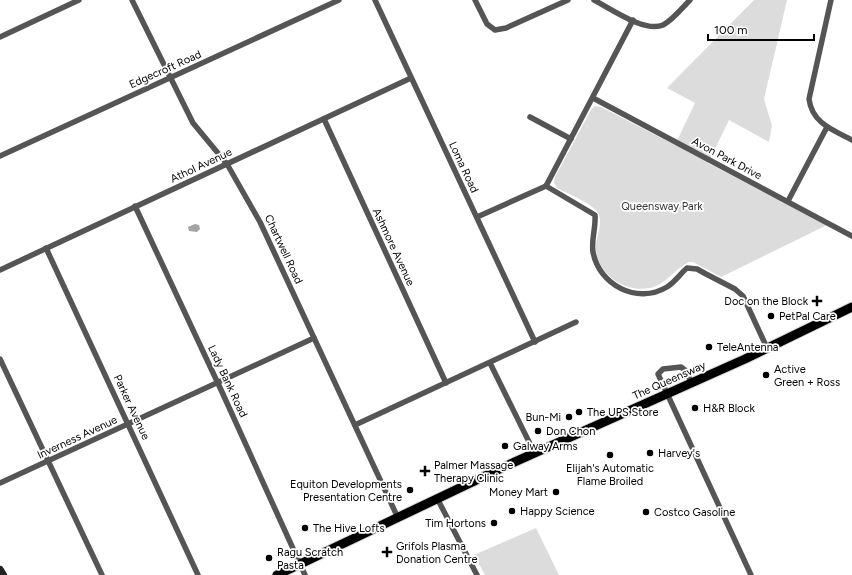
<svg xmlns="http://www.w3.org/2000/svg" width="852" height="575" viewBox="0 0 852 575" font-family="Figtree,sans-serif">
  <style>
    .green { fill: #dcdcdc }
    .water { fill: #a3a3a3 }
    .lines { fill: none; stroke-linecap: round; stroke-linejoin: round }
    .primary-casing { stroke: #dbdbdb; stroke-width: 11 }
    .minor { stroke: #555; stroke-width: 5.5 }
    .secondary { stroke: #222; stroke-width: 8 }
    .primary { stroke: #000; stroke-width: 9 }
    .poi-dot { fill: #000; stroke: #fff; stroke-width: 1.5 }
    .labels { text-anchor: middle; stroke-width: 3.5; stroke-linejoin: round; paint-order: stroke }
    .street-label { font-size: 11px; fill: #000; stroke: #fff }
    .park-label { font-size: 11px; fill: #333; stroke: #fff }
    .poi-label { font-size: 11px; fill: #000; stroke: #fff; text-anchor: start }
  </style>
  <rect width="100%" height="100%" fill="#fff"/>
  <g class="green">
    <path d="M754 0H787L764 99 772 126 769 142 729 120 708 163 827 225 721 277 693 262H689C678 267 670 278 660 284 634 299 597 277 596 249 595 238 604 223 598 213 593 204 567 193 557 188L554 182 555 177 591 110 595 106 601 107 675 145 695 103 667 88Z"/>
    <path d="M536 528 559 575H485L474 555Z"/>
  </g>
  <path class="water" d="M195 224 199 225 200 229 197 232 189 231 188 227Z"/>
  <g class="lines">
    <g class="primary-casing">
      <path id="primary" d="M277 575 508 465 745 359 852 307"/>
    </g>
    <g class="minor">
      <path d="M132 0 193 123 227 164 260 222 398 518"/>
      <path d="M375 0 535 342"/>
      <path d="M475 0 487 24 495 30 506 28 568 0"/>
      <path d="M594 0C611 9 645 33 663 25 673 20 682 8 690 0"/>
      <path d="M831 0 809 99C812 123 833 130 852 140"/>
      <path d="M0 37 79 0"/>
      <path d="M593 98 852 236"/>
      <path d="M530 117 571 139"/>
      <path d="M324 119 446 383"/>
      <path d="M0 156 339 0"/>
      <path d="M546 186 595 215C596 228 591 240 593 252 599 285 637 305 667 287 675 282 680 274 687 268L697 269 706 274 735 289 743 296 767 348"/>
      <path d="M788 201 827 127"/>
      <path d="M135 206 222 392 305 575"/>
      <path d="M477 217 546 186 633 20"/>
      <path d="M46 248 198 575"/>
      <path d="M0 270 411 78"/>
      <path d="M0 359 102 575"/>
      <path d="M490 363 535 454"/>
      <path d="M692 384 686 371 681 367 663 369 658 374 751 575"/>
      <path d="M355 425 576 322"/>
      <path d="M0 483 314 338"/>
      <path d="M438 500 477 575"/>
    </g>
    <path class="secondary" d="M0 570 3 575"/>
    <use href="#primary" class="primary"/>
  </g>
  <g class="poi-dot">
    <path d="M815 295h4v4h4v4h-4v4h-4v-4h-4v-4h4z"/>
    <circle cx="771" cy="316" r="4"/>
    <circle cx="709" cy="347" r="4"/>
    <circle cx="766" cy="375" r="4"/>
    <circle cx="695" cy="408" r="4"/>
    <circle cx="579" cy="412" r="4"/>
    <circle cx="569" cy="417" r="4"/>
    <circle cx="538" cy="431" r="4"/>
    <circle cx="505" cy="446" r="4"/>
    <circle cx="650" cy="453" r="4"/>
    <circle cx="610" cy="455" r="4"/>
    <path d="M423 465h4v4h4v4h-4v4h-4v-4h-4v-4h4z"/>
    <circle cx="410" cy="490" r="4"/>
    <circle cx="556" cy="492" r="4"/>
    <circle cx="512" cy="511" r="4"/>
    <circle cx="646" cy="512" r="4"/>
    <circle cx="494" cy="523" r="4"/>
    <circle cx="305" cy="528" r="4"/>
    <path d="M385 546h4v4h4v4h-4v4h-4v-4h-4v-4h4z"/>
    <circle cx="269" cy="558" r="4"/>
  </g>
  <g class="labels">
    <g class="street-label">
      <text transform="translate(165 69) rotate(-24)" y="4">Edgecroft Road</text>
      <text transform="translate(727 158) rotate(28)" y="4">Avon Park Drive</text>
      <text transform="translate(201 165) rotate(-25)" y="4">Athol Avenue</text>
      <text transform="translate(464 167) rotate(65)" y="4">Loma Road</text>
      <text transform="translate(394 247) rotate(65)" y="4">Ashmore Avenue</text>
      <text transform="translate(284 249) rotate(65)" y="4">Chartwell Road</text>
      <text transform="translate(669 380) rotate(-24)" y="4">The Queensway</text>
      <text transform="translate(228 381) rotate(65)" y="4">Lady Bank Road</text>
      <text transform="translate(132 407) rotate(65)" y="4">Parker Avenue</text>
      <text transform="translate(77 437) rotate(-25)" y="4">Inverness Avenue</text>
    </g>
    <g class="park-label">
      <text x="662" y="210">Queensway Park</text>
    </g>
    <g class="poi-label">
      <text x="808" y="305" text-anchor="end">Doc on the Block</text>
      <text x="779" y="320">PetPal Care</text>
      <text x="717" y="351">TeleAntenna</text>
      <text x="774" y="373">Active<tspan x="774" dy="13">Green + Ross</tspan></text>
      <text x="703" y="412">H&amp;R Block</text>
      <text x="587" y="416">The UPS Store</text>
      <text x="561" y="421" text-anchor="end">Bun-Mi</text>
      <text x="546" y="435">Don Chon</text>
      <text x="513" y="450">Galway Arms</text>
      <text x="658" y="457">Harvey's</text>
      <text x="434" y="469">Palmer Massage<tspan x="434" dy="13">Therapy Clinic</tspan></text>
      <text x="610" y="472" text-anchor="middle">Elijah's Automatic<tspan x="610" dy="13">Flame Broiled</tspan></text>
      <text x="402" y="488" text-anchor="end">Equiton Developments<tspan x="402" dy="13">Presentation Centre</tspan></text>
      <text x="548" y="496" text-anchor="end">Money Mart</text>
      <text x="520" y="515">Happy Science</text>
      <text x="654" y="516">Costco Gasoline</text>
      <text x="486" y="527" text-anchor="end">Tim Hortons</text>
      <text x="313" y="532">The Hive Lofts</text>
      <text x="396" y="550">Grifols Plasma<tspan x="396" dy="13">Donation Centre</tspan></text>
      <text x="277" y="556">Ragu Scratch<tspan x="277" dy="13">Pasta</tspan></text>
    </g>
  </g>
  <path d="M708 34v6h106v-6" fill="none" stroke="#000000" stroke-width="2"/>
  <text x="714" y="34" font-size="12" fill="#000000" stroke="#ffffff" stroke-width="3" paint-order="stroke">100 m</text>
</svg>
